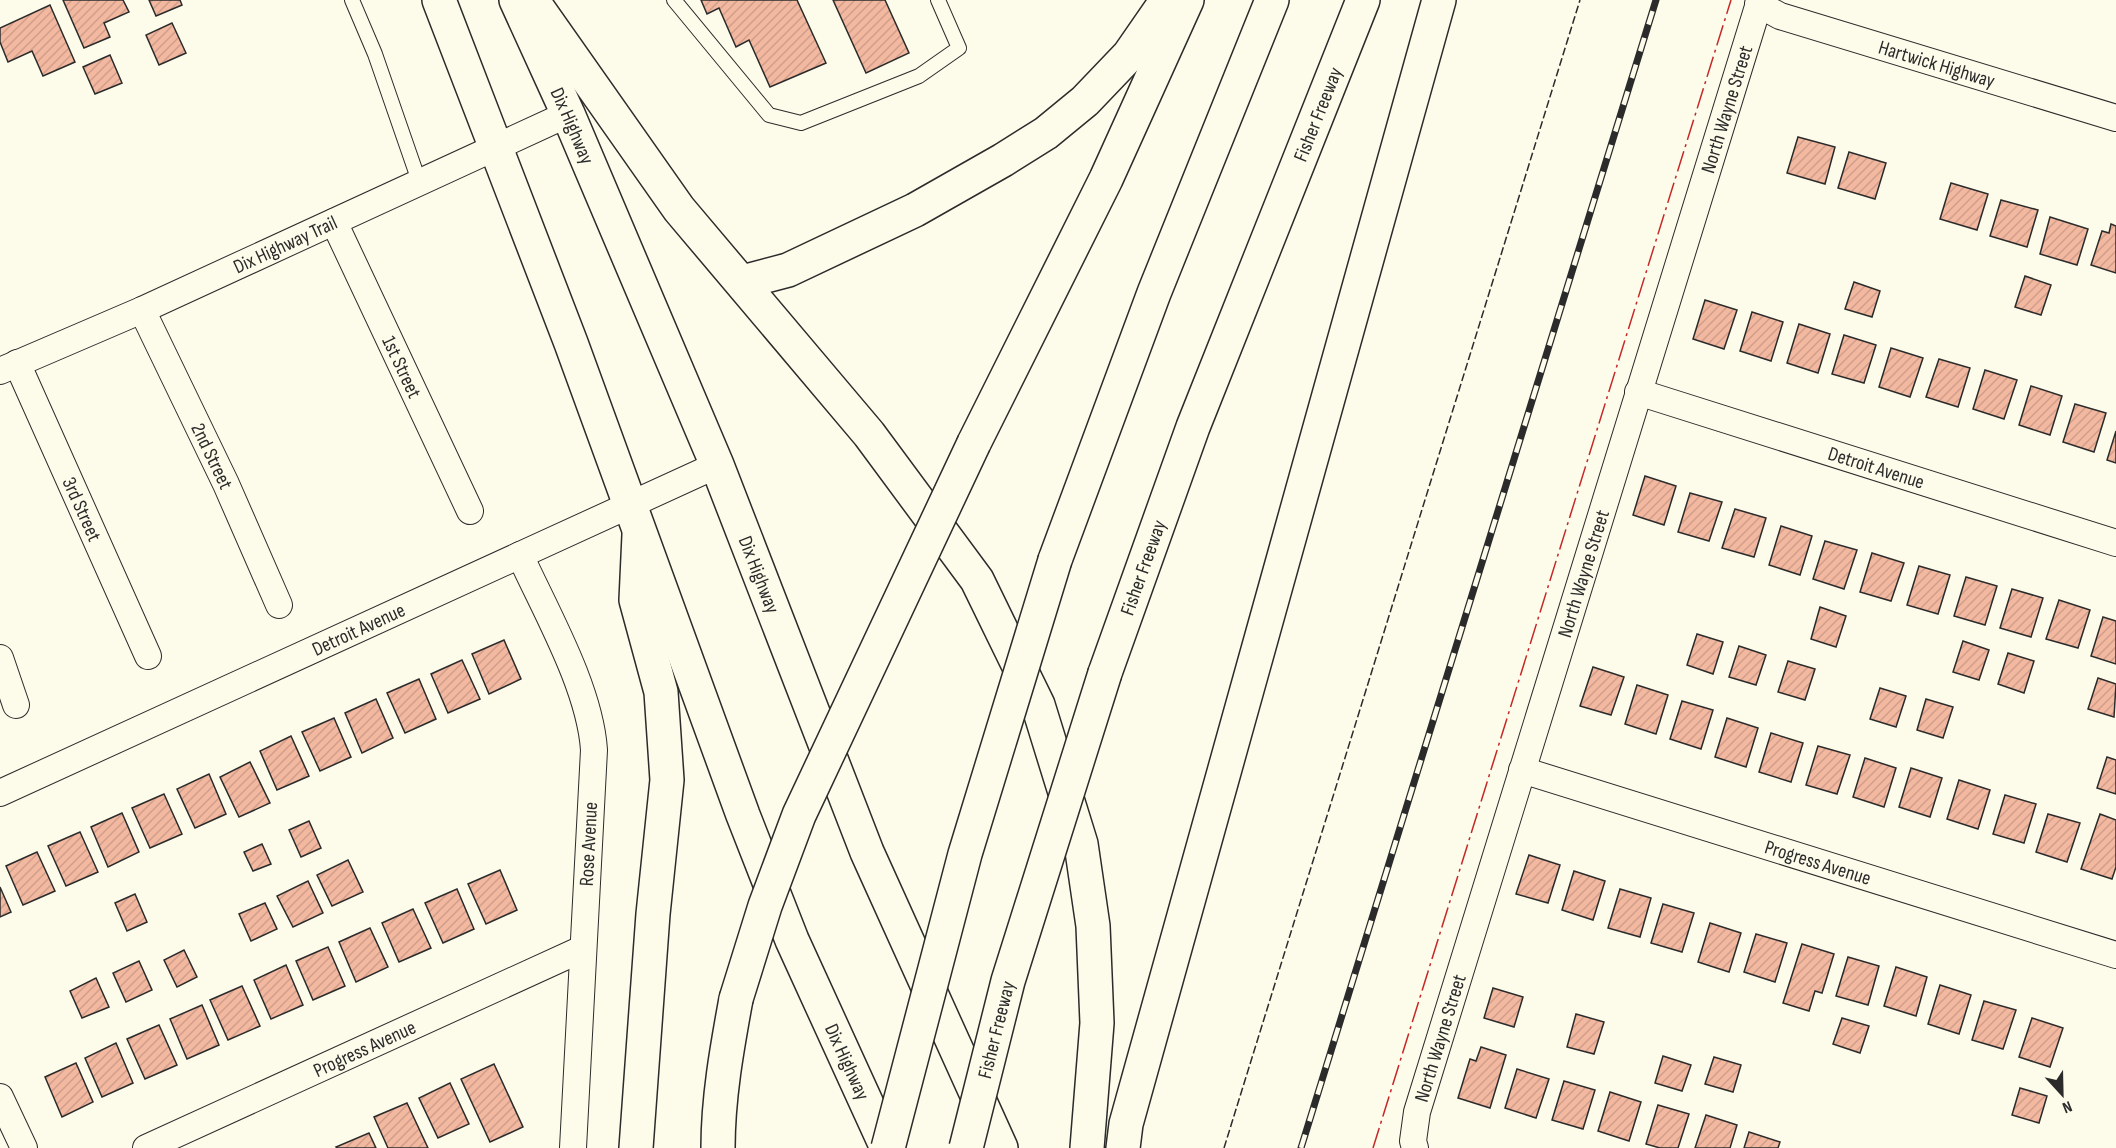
<svg xmlns="http://www.w3.org/2000/svg" width="2116" height="1148" viewBox="0 0 2116 1148" font-family="'Sofia Sans Condensed',sans-serif">
  <style>
    .building { fill: url(#building-hatch); stroke: #2b2b2b; stroke-width: 1.5 }
    .lines { fill: none; stroke-linecap: round; stroke-linejoin: round }
    .service-casing { stroke: #2b2b2b; stroke-width: 16 }
    .minor-casing { stroke: #2b2b2b; stroke-width: 28 }
    .primary-casing { stroke: #2b2b2b; stroke-width: 36 }
    .motorway-casing { stroke: #2b2b2b; stroke-width: 36 }
    .service { stroke: #fdfbea; stroke-width: 14 }
    .minor { stroke: #fdfbea; stroke-width: 26 }
    .primary { stroke: #fdfbea; stroke-width: 33 }
    .motorway { stroke: #fdfbea; stroke-width: 33 }
    .rail-casing { stroke: #2b2b2b; stroke-width: 7 }
    .rail { stroke: #fdfbea; stroke-width: 4.5; stroke-dasharray: 14; stroke-linecap: butt }
    .motorway-bridge-casing { stroke: #2b2b2b; stroke-width: 36; stroke-linecap: butt }
    .motorway-bridge { stroke: #fdfbea; stroke-width: 33 }
    .fence { stroke: #2b2b2b; stroke-width: 1.5; stroke-dasharray: 8 3; stroke-linecap: butt }
    .power { stroke: #c62828; stroke-width: 1.5; stroke-dasharray: 21 4.5 3 4.5; stroke-linecap: butt }
    .labels { text-anchor: middle; stroke-width: 4.5; stroke-linejoin: round; paint-order: stroke }
    .street-label { font-size: 20px; fill: #2b2b2b; stroke: #fdfbea }
  </style>
  <defs>
    <pattern id="building-hatch" width="6" height="6" patternUnits="userSpaceOnUse" patternTransform="scale(1.5)"><rect width="6" height="6" fill="#f2b8a0"/><path d="M-1 1l2-2M0 6l6-6M5 7l2-2" fill="none" stroke="#d09e8a"/></pattern>
  </defs>
  <rect width="100%" height="100%" fill="#fdfbea"/>
  <g class="building">
    <path d="M63 0H123L129 12 104 23 110 37 84 48Z"/>
    <path d="M149 0H180L182 5 156 16Z"/>
    <path d="M701 0H797L826 63 770 87 749 40 736 47 719 8 707 14Z"/>
    <path d="M833 0H885L909 53 866 73Z"/>
    <path d="M50 5 75 62 43 76 32 51 8 62 0 42V28Z"/>
    <path d="M172 23 186 53 159 65 146 35Z"/>
    <path d="M110 55 122 83 95 94 83 67Z"/>
    <path d="M1798 137 1835 147 1825 184 1787 173Z"/>
    <path d="M1849 152 1886 163 1875 199 1838 188Z"/>
    <path d="M1951 183 1988 194 1977 230 1940 219Z"/>
    <path d="M2001 200 2038 210 2027 247 1990 236Z"/>
    <path d="M2050 217 2088 229 2077 265 2040 254Z"/>
    <path d="M2111 224 2116 226V273L2091 265 2102 231 2109 233Z"/>
    <path d="M2025 276 2051 285 2041 315 2015 307Z"/>
    <path d="M1854 282 1880 291 1872 317 1845 309Z"/>
    <path d="M1705 300 1737 310 1724 349 1693 339Z"/>
    <path d="M1752 312 1783 322 1771 361 1740 351Z"/>
    <path d="M1799 324 1830 334 1818 373 1787 363Z"/>
    <path d="M1844 335 1876 345 1864 383 1832 374Z"/>
    <path d="M1891 348 1923 358 1910 397 1879 387Z"/>
    <path d="M1939 359 1970 368 1958 407 1926 397Z"/>
    <path d="M1985 370 2017 380 2004 419 1973 409Z"/>
    <path d="M2031 386 2062 396 2050 435 2019 425Z"/>
    <path d="M2075 404 2106 413 2094 452 2063 442Z"/>
    <path d="M2116 431V463L2107 460Z"/>
    <path d="M1645 476 1676 486 1664 525 1633 515Z"/>
    <path d="M1690 493 1722 502 1709 541 1678 532Z"/>
    <path d="M1735 509 1766 518 1754 557 1722 548Z"/>
    <path d="M1781 526 1812 536 1800 575 1769 565Z"/>
    <path d="M1825 541 1857 550 1844 589 1813 579Z"/>
    <path d="M1872 553 1904 563 1891 601 1860 592Z"/>
    <path d="M1919 566 1950 575 1938 614 1907 605Z"/>
    <path d="M1966 577 1997 586 1985 625 1954 616Z"/>
    <path d="M2012 589 2043 598 2031 637 2000 628Z"/>
    <path d="M2059 600 2090 610 2078 648 2046 639Z"/>
    <path d="M1820 607 1846 616 1836 647 1811 639Z"/>
    <path d="M2103 617 2116 621V664L2091 656Z"/>
    <path d="M1697 634 1723 642 1713 674 1687 665Z"/>
    <path d="M504 640 521 679 489 694 472 654Z"/>
    <path d="M1963 641 1989 650 1979 680 1953 672Z"/>
    <path d="M1739 646 1766 655 1756 685 1729 677Z"/>
    <path d="M2008 653 2034 661 2024 693 1998 684Z"/>
    <path d="M462 660 480 699 448 713 431 674Z"/>
    <path d="M1788 661 1815 669 1805 700 1778 692Z"/>
    <path d="M1593 667 1624 677 1611 715 1580 706Z"/>
    <path d="M2098 678 2116 684 2114 717 2088 709Z"/>
    <path d="M419 679 436 719 405 733 387 693Z"/>
    <path d="M1637 685 1668 695 1656 734 1625 724Z"/>
    <path d="M1880 688 1906 696 1896 727 1870 719Z"/>
    <path d="M376 699 393 738 362 753 345 713Z"/>
    <path d="M1926 699 1953 707 1943 738 1917 730Z"/>
    <path d="M1682 701 1713 710 1701 749 1670 739Z"/>
    <path d="M334 718 351 757 320 771 302 732Z"/>
    <path d="M1727 718 1758 728 1746 767 1715 757Z"/>
    <path d="M1771 733 1803 743 1791 782 1759 772Z"/>
    <path d="M291 736 309 776 277 790 260 751Z"/>
    <path d="M1818 746 1850 755 1837 794 1806 785Z"/>
    <path d="M2107 757 2116 760V794L2097 788Z"/>
    <path d="M1865 758 1896 768 1884 807 1853 797Z"/>
    <path d="M250 762 270 803 239 817 220 777Z"/>
    <path d="M1911 768 1942 778 1930 817 1899 807Z"/>
    <path d="M209 774 226 814 195 828 177 789Z"/>
    <path d="M1959 780 1990 790 1978 829 1947 819Z"/>
    <path d="M164 794 182 834 150 848 132 808Z"/>
    <path d="M2005 795 2036 804 2024 843 1993 834Z"/>
    <path d="M122 813 139 852 108 867 91 827Z"/>
    <path d="M2048 814 2080 823 2067 862 2036 852Z"/>
    <path d="M2100 814 2116 820V867L2112 879 2081 869Z"/>
    <path d="M309 821 321 848 301 857 289 830Z"/>
    <path d="M80 832 98 872 66 886 48 846Z"/>
    <path d="M262 844 271 864 253 871 244 852Z"/>
    <path d="M37 852 55 891 23 905 6 866Z"/>
    <path d="M1529 855 1560 865 1548 903 1516 894Z"/>
    <path d="M348 860 363 892 332 906 317 875Z"/>
    <path d="M500 870 517 910 486 924 468 884Z"/>
    <path d="M1574 871 1605 881 1593 920 1562 910Z"/>
    <path d="M308 881 323 913 293 927 277 896Z"/>
    <path d="M0 887 11 912 0 917Z"/>
    <path d="M457 889 474 929 443 943 425 903Z"/>
    <path d="M1620 889 1651 898 1640 937 1608 928Z"/>
    <path d="M135 894 147 922 127 931 115 903Z"/>
    <path d="M265 903 277 929 251 941 239 914Z"/>
    <path d="M1663 904 1694 913 1682 952 1651 943Z"/>
    <path d="M413 909 431 948 399 962 382 923Z"/>
    <path d="M1710 923 1741 933 1729 972 1698 962Z"/>
    <path d="M370 928 388 967 356 982 339 942Z"/>
    <path d="M1756 934 1787 943 1775 982 1744 972Z"/>
    <path d="M1802 944 1834 954 1822 993 1815 991 1809 1011 1783 1003Z"/>
    <path d="M328 947 345 986 313 1000 296 961Z"/>
    <path d="M184 950 197 977 177 987 164 960Z"/>
    <path d="M1848 957 1879 966 1868 1005 1836 996Z"/>
    <path d="M139 961 152 990 126 1002 113 973Z"/>
    <path d="M286 965 303 1005 271 1019 254 980Z"/>
    <path d="M1896 967 1927 977 1916 1016 1884 1006Z"/>
    <path d="M96 978 109 1007 82 1018 70 991Z"/>
    <path d="M1940 985 1971 995 1959 1034 1928 1024Z"/>
    <path d="M242 986 260 1026 228 1040 210 1000Z"/>
    <path d="M1493 988 1523 997 1514 1027 1484 1018Z"/>
    <path d="M1984 1001 2016 1010 2003 1049 1972 1040Z"/>
    <path d="M202 1005 219 1045 187 1059 170 1019Z"/>
    <path d="M1576 1014 1604 1022 1594 1054 1567 1047Z"/>
    <path d="M1842 1018 1869 1026 1860 1053 1833 1044Z"/>
    <path d="M2032 1018 2063 1028 2050 1067 2019 1057Z"/>
    <path d="M159 1025 177 1065 145 1079 127 1039Z"/>
    <path d="M116 1043 133 1083 102 1097 85 1058Z"/>
    <path d="M1481 1047 1506 1055 1490 1108 1458 1098 1470 1059 1476 1061Z"/>
    <path d="M1663 1056 1691 1065 1682 1091 1655 1083Z"/>
    <path d="M1714 1057 1741 1065 1733 1092 1705 1084Z"/>
    <path d="M76 1063 93 1102 62 1117 45 1077Z"/>
    <path d="M494 1064 523 1127 490 1142 461 1079Z"/>
    <path d="M1517 1069 1549 1079 1536 1118 1505 1108Z"/>
    <path d="M1564 1081 1595 1090 1583 1129 1552 1120Z"/>
    <path d="M450 1083 469 1124 438 1138 419 1098Z"/>
    <path d="M2020 1088 2047 1096 2039 1123 2012 1115Z"/>
    <path d="M1610 1092 1641 1102 1629 1141 1598 1131Z"/>
    <path d="M407 1103 428 1148H388L374 1117Z"/>
    <path d="M1658 1105 1689 1114 1678 1148H1660L1646 1144Z"/>
    <path d="M1706 1115 1737 1125 1730 1148H1695Z"/>
    <path d="M1749 1132 1780 1142 1778 1148H1744Z"/>
    <path d="M369 1133 376 1148H337L336 1147Z"/>
  </g>
  <g class="lines">
    <g class="service-casing">
      <g id="service">
        <path d="M352 0 375 54 420 184"/>
        <path d="M674 0 769 115 801 123 919 76 959 48 938 0"/>
      </g>
    </g>
    <g class="minor-casing">
      <g id="minor">
        <path id="s1" d="M1758 4 1780 16 2116 118"/>
        <path id="s2" d="M334 222 470 511"/>
        <path id="s3" d="M142 310 226 484 279 605"/>
        <path id="s4" d="M17 363 148 656"/>
        <path id="s5" d="M0 371 142 310 568 114"/>
        <path id="s6" d="M1638 392 2116 543"/>
        <path d="M520 555C546 612 590 688 594 750L573 1148"/>
        <path d="M0 658 16 705"/>
        <path id="s7" d="M1522 770 2116 955"/>
        <path id="s8" d="M0 793 717 465"/>
        <path d="M0 1097 24 1148"/>
        <path id="s9" d="M146 1148 582 949"/>
        <path id="s10" d="M1415 1148 1413 1141 1417 1112 1760 0"/>
      </g>
    </g>
    <g class="primary-casing">
      <g id="primary">
        <path id="s11" d="M439 0 571 343 743 815 792 940 887 1148"/>
        <path id="s12" d="M516 0 568 114 717 465 867 852 1001 1148"/>
      </g>
    </g>
    <g class="motorway-casing">
      <g id="motorway">
        <path d="M532 0 679 209 869 434 977 580 1038 705 1081 844 1093 926 1097 1023 1087 1148"/>
        <path d="M743 282 788 270 915 210 1003 160 1046 133 1085 101 1129 55 1167 0"/>
        <path d="M974 443 1106 179 1187 0"/>
        <path d="M1055 560 1154 293 1272 0"/>
        <path id="s13" d="M1105 673 1193 427 1363 0"/>
        <path d="M636 1148 653 914 667 780 661 692 636 600 639 535"/>
        <path d="M718 1148C718 1098 727 1048 736 999"/>
        <path d="M1123 1148 1126 1124 1439 0"/>
      </g>
    </g>
    <use href="#service" class="service"/>
    <use href="#minor" class="minor"/>
    <use href="#primary" class="primary"/>
    <use href="#motorway" class="motorway"/>
    <g class="rail-casing">
      <path id="rail" d="M1301 1148 1656 0"/>
    </g>
    <use href="#rail" class="rail"/>
    <g class="motorway-bridge-casing">
      <g id="motorway-bridge">
        <path d="M736 999 765 906 799 815 974 443"/>
        <path d="M888 1148 965 854 1055 560"/>
        <path id="s14" d="M966 1148 1008 981 1105 673"/>
      </g>
    </g>
    <use href="#motorway-bridge" class="motorway-bridge"/>
    <path class="fence" d="M1224 1148 1580 0"/>
    <path class="power" d="M1373 1148 1731 0"/>
  </g>
  <g class="labels">
    <g class="street-label">
      <text dy="7" stroke="none"><textPath href="#s1" startOffset="189">Hartwick Highway</textPath></text>
      <text dy="7" stroke="none"><textPath href="#s10" startOffset="1086">North Wayne Street</textPath></text>
      <text dy="7" stroke="none"><textPath href="#s13" startOffset="598">Fisher Freeway</textPath></text>
      <text dy="7" stroke="none"><textPath href="#s12" startOffset="138">Dix Highway</textPath></text>
      <text dy="7" stroke="none"><textPath href="#s5" startOffset="312">Dix Highway Trail</textPath></text>
      <text dy="7" stroke="none"><textPath href="#s2" startOffset="160">1st Street</textPath></text>
      <text dy="7" stroke="none"><textPath href="#s3" startOffset="162">2nd Street</textPath></text>
      <text dy="7" stroke="none"><textPath href="#s6" startOffset="250">Detroit Avenue</textPath></text>
      <text dy="7" stroke="none"><textPath href="#s4" startOffset="160">3rd Street</textPath></text>
      <text dy="7" stroke="none"><textPath href="#s13" startOffset="112">Fisher Freeway</textPath></text>
      <text dy="7" stroke="none"><textPath href="#s10" startOffset="600">North Wayne Street</textPath></text>
      <text dy="7" stroke="none"><textPath href="#s12" startOffset="624">Dix Highway</textPath></text>
      <text dy="7" stroke="none"><textPath href="#s8" startOffset="394">Detroit Avenue</textPath></text>
      <text transform="translate(588 844) rotate(-87)" y="7">Rose Avenue</text>
      <text dy="7" stroke="none"><textPath href="#s7" startOffset="310">Progress Avenue</textPath></text>
      <text dy="7" stroke="none"><textPath href="#s14" startOffset="122">Fisher Freeway</textPath></text>
      <text dy="7" stroke="none"><textPath href="#s10" startOffset="114">North Wayne Street</textPath></text>
      <text dy="7" stroke="none"><textPath href="#s9" startOffset="240">Progress Avenue</textPath></text>
      <text dy="7" stroke="none"><textPath href="#s11" startOffset="1138">Dix Highway</textPath></text>
    </g>
  </g>
  <g transform="translate(2062 1094) rotate(158)" stroke="#fdfbea" stroke-width="4.5" paint-order="stroke">
  <path d="M0-4.5L10 22L0 15L-10 22Z" fill="#2b2b2b"/>
  <text y="-9" font-size="16" font-weight="bold" text-anchor="middle" fill="#2b2b2b">N</text>
  </g>
</svg>
